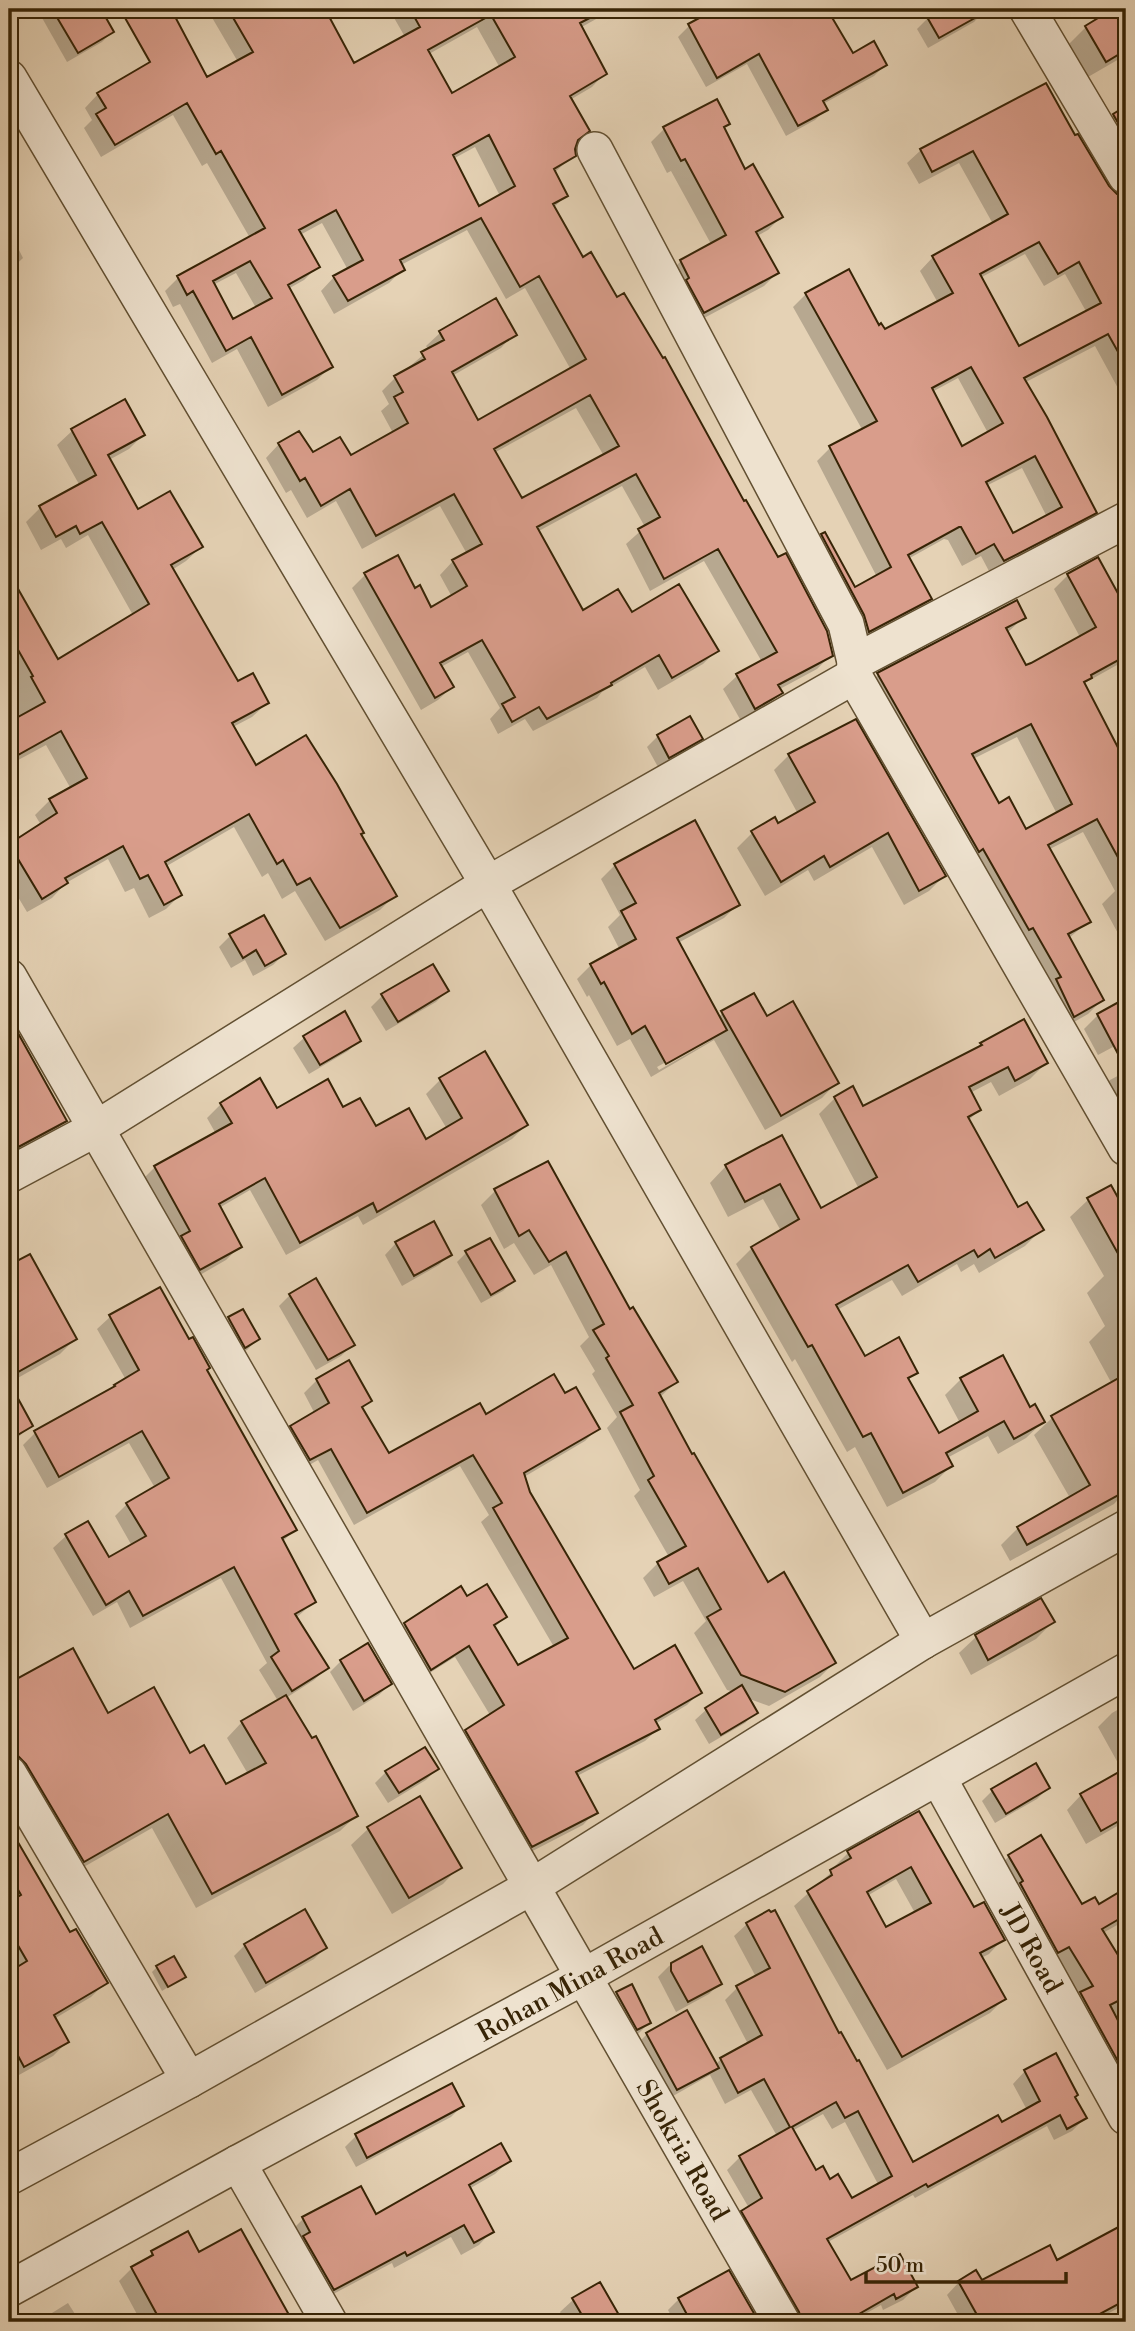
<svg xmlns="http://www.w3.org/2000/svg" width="1135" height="2331" viewBox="0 0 1135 2331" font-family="'Libre Bodoni',serif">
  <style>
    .shadow { fill: #0003; fill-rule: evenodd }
    .building { fill: #d99d8b; stroke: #372406; stroke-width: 2; fill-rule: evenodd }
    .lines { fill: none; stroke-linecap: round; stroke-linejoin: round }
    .minor-casing { stroke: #625032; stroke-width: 38 }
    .minor { stroke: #eee2cf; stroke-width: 35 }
    .labels { text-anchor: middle; stroke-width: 5; stroke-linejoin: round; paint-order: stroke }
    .street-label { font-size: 26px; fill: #372406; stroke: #eee2cf }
  </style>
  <rect width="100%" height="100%" fill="#e5d2b5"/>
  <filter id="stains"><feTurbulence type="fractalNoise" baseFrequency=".00286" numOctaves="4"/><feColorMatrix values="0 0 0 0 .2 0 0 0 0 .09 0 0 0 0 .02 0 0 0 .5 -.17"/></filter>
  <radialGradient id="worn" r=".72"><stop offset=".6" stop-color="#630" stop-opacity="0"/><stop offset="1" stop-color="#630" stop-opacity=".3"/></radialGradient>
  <g class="shadow">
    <path d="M37 9H99L112 32 102 42 67 62Z"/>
    <path d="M207 9H323L354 66 405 37 389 9H614L580 28 605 73 592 87 570 100 588 131 575 144 574 155 554 173 566 196 553 208 582 260 831 655 817 669 778 690 780 693 767 707 741 721 723 689 737 676 762 662 704 561 650 591 626 544 645 527 622 486 537 532 582 612 631 615 716 651 703 664 658 690 645 667 602 692 597 698 533 731 525 719 498 734 490 719 500 708 468 652 441 667 452 687 438 700 421 710 352 588 365 575 414 590 431 609 452 597 440 575 453 561 467 554 440 506 362 549 336 501 307 518 291 490 286 493 266 458 279 444 312 455 350 457 393 433 381 411 389 404 382 391 395 378 410 369 409 367 429 350 426 346 440 333 495 301 514 334 501 348 452 376 477 422 571 370 525 288 506 299 467 230 401 265 403 269 389 283 334 314 321 291 334 277 348 270 322 223 300 235 318 266 304 280 288 289 330 367 317 380 268 407 237 349 212 363 180 304 173 307 165 291 178 278 250 238 207 163 202 166 173 115 101 157 84 128 92 120 85 108 98 94 206 79 238 62ZM477 27 500 68 451 95 429 54ZM475 147 500 196 479 208 453 159ZM236 273 256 308 232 321 213 285ZM576 408 604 456 521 501 494 453Z"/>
    <path d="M720 9H810L822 31 811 42 885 65 874 76 823 104 826 109 815 120 786 136 747 64 706 87 678 37 689 26Z"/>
    <path d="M945 9 985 10 974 22 928 48 917 29 928 18Z"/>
    <path d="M1117 9H1126V55L1088 77 1069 44 1086 27Z"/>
    <path d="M1045 85 1126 226V403L1095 346 1024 383 1094 512 1081 526 990 573 981 556 962 566 948 540 944 539 908 559 930 599 917 612 856 644 809 548 822 535 854 590 877 577 817 461 830 448 863 431 793 307 806 294 884 332 938 303 920 271 933 257 993 224 959 163 919 184 907 163 921 150ZM1025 254 1044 286 1065 274 1087 313 1018 349 980 278ZM958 378 988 433 961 448 932 392ZM1022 468 1047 517 1013 536 986 486Z"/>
    <path d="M1126 108V134L1117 118 1114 120 1126 140V171L1101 128 1114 115Z"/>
    <path d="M728 124 723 128 744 171 781 217 768 230 757 236 777 273 764 286 691 325 668 274 681 261 711 244 671 171 667 173 651 142 664 129Z"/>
    <path d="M13 238 23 258 9 271V240Z"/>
    <path d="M125 402 143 435 129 449 109 460 138 511 201 547 186 561 172 570 237 684 267 703 252 717 233 727 255 767 359 835 394 896 380 910 325 941 295 891 282 899 268 873 262 877 234 827 165 867 180 895 166 909 149 918 134 888 125 892 108 859 66 883 52 898 27 912 9 882V844L41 825 35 815 50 800 71 789 46 745 9 765V594L16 589 57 661 134 617 88 535 66 548 61 539 41 550 26 522 40 508 80 486 57 445 72 431Z"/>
    <path d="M1068 575 1123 607 1126 605V660L1083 684 1126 766V948L1102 904 1115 891 1083 832 1048 850 1089 921 1069 938 1102 1000 1088 1014 1060 1030 864 689 878 675 1016 602 1024 617 1007 633 1025 667 1080 637 1054 589ZM1017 737 1057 814 1026 831 998 805 973 759Z"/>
    <path d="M658 736 701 739 689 750 658 767 647 747Z"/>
    <path d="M789 755 944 876 929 891 904 905 872 847 814 881 808 870 765 896 737 848 752 833 774 820 778 826 798 814 774 770Z"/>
    <path d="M615 865 738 904 724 918 678 943 718 1017 723 1013 766 1018 837 1082 822 1098 765 1130 714 1040 651 1077 630 1039 617 1046 589 995 587 997 577 979 591 965 620 950 608 927 620 915 601 879ZM710 1037V1041L659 1070 657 1067Z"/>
    <path d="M230 936 284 954 273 965 253 976 245 960 231 968 219 947Z"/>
    <path d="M447 991 436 1002 386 1031 371 1007 382 996Z"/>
    <path d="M1126 1000V1040L1098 1055 1084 1029 1098 1015Z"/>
    <path d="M305 1037 359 1040 348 1051 309 1074 293 1048Z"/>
    <path d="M20 1040 65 1121 47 1138 9 1159V1046Z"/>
    <path d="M981 1044 1046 1063 1030 1079 999 1096 991 1082 970 1093 979 1110 968 1121 1018 1209 1041 1230 1025 1246 979 1273 974 1264 961 1272 957 1264 902 1296 892 1280 837 1310 864 1358 916 1372 908 1380 938 1435 960 1423 945 1395 961 1379 1030 1409 1043 1422 1026 1438 998 1454 988 1436 947 1458 951 1466 935 1482 887 1507 855 1447 847 1452 795 1359 792 1362 736 1264 752 1248 781 1231 763 1199 728 1217 710 1183 726 1166 781 1137 820 1211 859 1189 819 1114 835 1098 863 1108 974 1051Z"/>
    <path d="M1125 1072 1126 1075V1146L1096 1094 1110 1080Z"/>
    <path d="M440 1080 526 1125 512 1139 363 1225 358 1216 286 1255 250 1190 219 1208 240 1246 226 1260 186 1283 141 1181 155 1167 216 1134 207 1118 221 1104 276 1110 343 1109 375 1129 425 1141 447 1129 426 1094Z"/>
    <path d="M548 1163 629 1311 676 1382 659 1398 767 1584 834 1663 820 1677 769 1706 747 1698 756 1712 745 1723 709 1744 695 1720 707 1709 734 1692 727 1690 694 1633 706 1621 683 1581 654 1597 643 1578 658 1563 669 1557 634 1496 640 1490 607 1428 617 1417 592 1374 595 1371 580 1346 589 1337 551 1265 534 1275 514 1243 504 1249 481 1205 495 1191Z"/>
    <path d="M1110 1187 1126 1216V1457L1117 1462 1126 1478V1491L1114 1504 1010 1561 1001 1545 1018 1528 1070 1498 1034 1435 1052 1418 1112 1384 1089 1342 1105 1326 1087 1293 1104 1276 1070 1217 1088 1200Z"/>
    <path d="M396 1243 450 1254 439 1265 402 1286 385 1255Z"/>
    <path d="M466 1253 513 1281 503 1291 481 1303 457 1262Z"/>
    <path d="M29 1256 75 1339 60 1354 9 1383V1267Z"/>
    <path d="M159 1289 295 1530 282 1542 314 1602 296 1618 327 1668 314 1680 286 1698 356 1816 340 1831 196 1908 152 1828 68 1876 9 1777V1683L72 1650 107 1715 189 1755 225 1787 248 1774 227 1738 242 1722 278 1701 259 1670 267 1663 221 1578 130 1628 117 1602 93 1616 53 1548 66 1536 87 1523 108 1559 132 1546 115 1516 127 1504 155 1488 129 1443 47 1488 23 1445 35 1433 126 1380 97 1329 110 1317Z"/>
    <path d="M290 1295 352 1345 341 1356 316 1370 279 1306Z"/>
    <path d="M242 1311 258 1339 247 1350 234 1357 218 1330 229 1319Z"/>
    <path d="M349 1363 370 1401 362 1409 388 1455 485 1416 564 1396 598 1428 585 1441 524 1477 529 1492 633 1672 700 1692 687 1705 655 1724 658 1729 645 1741 577 1776 595 1812 583 1825 519 1858 453 1744 466 1731 490 1715 455 1657 417 1681 392 1637 405 1625 461 1589 466 1599 505 1617 494 1628 517 1668 554 1647 481 1522 489 1515 460 1466 354 1525 318 1460 297 1472 279 1440 292 1428 315 1414 304 1393 317 1380Z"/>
    <path d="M9 1386 31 1426 9 1445Z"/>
    <path d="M1041 1600 1053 1622 1036 1639 971 1675 959 1653 976 1637Z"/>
    <path d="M341 1661 390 1684 379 1695 353 1711 330 1672Z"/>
    <path d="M1126 1705V1821L1086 1844 1067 1810 1081 1795 1123 1772 1098 1727 1112 1713Z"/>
    <path d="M437 1769 426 1780 388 1803 375 1783 386 1772Z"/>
    <path d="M1048 1788 1037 1799 995 1823 982 1801 993 1790Z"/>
    <path d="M919 1813 973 1909 1003 1939 989 1954 981 1958 1004 1999 990 2013 887 2070 794 1906 835 1869 834 1867 848 1853ZM896 1879 915 1913 886 1929 867 1896Z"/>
    <path d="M9 1817 16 1829 11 1834 70 1935 105 1983 91 1997 54 2019 67 2042 53 2056 10 2080 9 1974 12 1972 9 1967Z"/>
    <path d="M368 1829 459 1867 443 1884 392 1914 351 1845Z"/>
    <path d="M1009 1856 1081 1907 1099 1906 1126 1890V1920L1103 1933 1126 1970V2023L1119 2026 1121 2030 1107 2044 1091 2052 995 1871Z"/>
    <path d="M747 1924 838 2035 912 2165 1001 2125 1027 2110 1013 2084 1025 2071 1073 2097 1085 2118 1072 2131 1054 2140 1047 2126 915 2198 913 2195 828 2242 851 2283 916 2287 903 2300 883 2310 881 2305 858 2318 860 2322H786L730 2225 749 2208 727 2170 740 2157 777 2136 751 2090 725 2104 710 2075 666 2100 636 2045 647 2034 686 2012 715 2065 721 2059 748 2044 725 2000 737 1988 756 1977 734 1936ZM823 2114 832 2129 845 2122 879 2186 851 2201 816 2172 792 2131Z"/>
    <path d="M245 1945 325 1948 314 1959 255 1993 234 1956Z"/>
    <path d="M701 1948 720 1983 709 1994 676 2012 658 1977 669 1966Z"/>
    <path d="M157 1967 184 1977 162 1991 152 1972Z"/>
    <path d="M632 1987 649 2023 638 2034 626 2040 606 2005 617 1994Z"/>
    <path d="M451 2085 462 2106 451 2117 356 2167 345 2147 356 2136Z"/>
    <path d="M509 2161 495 2174 469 2189 492 2231 479 2245 461 2255 451 2237 394 2268 392 2263 320 2301 290 2232 303 2219 375 2217Z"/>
    <path d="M1126 2225V2304L1092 2322H962L947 2295 959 2282H981L1057 2262Z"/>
    <path d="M240 2231 291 2322H130L139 2318 119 2281 132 2268 143 2262 152 2253 199 2255Z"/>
    <path d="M725 2274 751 2322H674L668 2310 679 2299Z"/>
    <path d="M599 2284 621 2322H566L560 2312 573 2300Z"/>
    <path d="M68 2303 80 2322H43L52 2313Z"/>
  </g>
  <g class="building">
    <path d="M52 9H101L114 32 78 53Z"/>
    <path d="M120 9H171L207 77 253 52 228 9H325L354 63 420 27 410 9H607L580 23 607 74 570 96 590 131 578 140 575 149 576 156 554 169 568 196 553 204 583 257 591 252 617 297 624 293 663 358 665 357 744 501 746 500 778 557 786 553 827 631 833 656 778 685 783 693 755 709 736 674 777 652 718 549 664 579 638 529 660 517 636 474 537 527 583 610 618 589 632 612 679 584 719 651 672 678 659 655 611 683 612 685 547 719 539 707 512 722 502 704 515 697 482 640 440 663 454 687 435 698 364 573 398 555 415 588 420 585 431 607 467 586 452 560 482 544 454 494 376 536 350 489 321 506 305 478 300 481 278 443 299 431 313 452 340 437 351 455 408 423 394 397 403 392 394 376 425 359 421 352 444 340 439 331 496 298 517 335 452 372 478 420 586 359 539 276 520 287 481 218 400 260 405 270 348 301 333 276 363 260 336 210 299 230 320 267 288 285 333 367 282 395 251 337 226 351 193 291 187 295 177 276 265 228 221 151 216 154 187 103 115 145 96 114 106 108 97 93 150 62ZM491 15 515 57 452 93 428 50ZM489 135 515 186 479 206 453 155ZM250 261 272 298 233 319 213 281ZM590 395 619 446 522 498 494 449Z"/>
    <path d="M716 9H827L853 53 874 41 887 65 823 101 828 110 798 126 759 54 717 78 688 24Z"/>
    <path d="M941 9H991L939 38 927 17Z"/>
    <path d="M1113 9H1126V50L1106 62 1085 26Z"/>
    <path d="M1046 83 1075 135 1078 134 1109 186 1117 194 1126 196V366L1108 334 1024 378 1047 417 1097 513 1004 561 994 544 976 554 961 527H959L908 555 932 599 869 632 864 615 821 534 825 532 855 587 891 567 829 446 877 421 805 293 849 269 879 325 881 323 885 329 953 293 932 256 1008 214 973 151 932 172 920 149ZM1039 242 1058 274 1079 262 1101 303 1019 346 980 274ZM971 367 1003 423 962 446 932 388ZM1035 456 1062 507 1013 533 986 482Z"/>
    <path d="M717 99 730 124 724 127 745 169 753 164 783 217 756 232 779 273 704 313 686 280 689 278 680 260 726 235 685 159 681 161 663 127Z"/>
    <path d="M1126 106V137L1113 114Z"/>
    <path d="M125 399 145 435 108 455 138 509 170 491 203 547 171 565 238 681 253 673 269 703 232 723 256 765 306 735 337 784 364 833 361 834 397 896 340 928 310 878 297 885 283 860 277 864 249 814 165 862 182 895 164 905 148 875 140 879 123 846 65 878 68 883 42 899 9 844 57 813 49 799 87 778 61 731 9 760V722L45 702 31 677 33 676 9 634V573L58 659 149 604 102 522 80 534 76 526 56 537 39 506 96 475 71 429Z"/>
    <path d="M1098 557 1126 608V656L1091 675 1092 678 1084 682 1126 763V872L1097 819 1048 845 1091 922 1068 934 1104 1000 1074 1017 1056 979 1061 977 1033 928 1029 930 983 849 979 852 877 673 1017 600 1026 618 1006 628 1026 665 1031 663 1096 627 1067 574ZM1031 724 1072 804 1026 829 1009 797 999 803 972 754Z"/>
    <path d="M690 716 703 739 669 758 657 735Z"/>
    <path d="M856 719 946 876 919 891 888 833 830 867 824 856 781 882 751 831 775 817 778 823 815 802 788 754Z"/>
    <path d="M695 820 740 905 677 938 727 1030 666 1064 645 1026 632 1034 604 982 601 984 590 964 636 939 621 911 636 903 614 864Z"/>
    <path d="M264 915 286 954 265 966 256 950 243 958 229 934Z"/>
    <path d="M433 964 449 991 398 1022 381 994Z"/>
    <path d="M754 993 767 1016 793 1001 839 1083 781 1116 721 1011Z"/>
    <path d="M1126 998V1069L1097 1014Z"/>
    <path d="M345 1011 361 1041 320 1065 303 1036Z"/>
    <path d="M9 1017 67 1121 9 1152Z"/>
    <path d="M1024 1019 1048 1063 1015 1081 1008 1067 969 1087 981 1110 968 1117 1018 1207 1027 1202 1044 1230 995 1258 990 1249 978 1257 974 1250 918 1282 908 1265 836 1305 865 1356 899 1337 918 1373 908 1378 939 1433 978 1411 960 1378 1003 1355 1030 1407 1035 1404 1045 1422 1014 1439 1004 1421 946 1453 953 1466 903 1493 871 1433 863 1437 812 1345 808 1347 751 1247 799 1219 780 1184 745 1202 725 1165 782 1135 821 1208 877 1177 834 1097 853 1086 863 1106 982 1045 980 1043Z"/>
    <path d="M485 1051 528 1125 377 1212 373 1203 300 1243 265 1178 219 1204 242 1247 200 1270 181 1236 190 1231 154 1166 232 1123 220 1103 260 1078 277 1108 328 1079 343 1107 360 1098 376 1126 409 1108 426 1139 462 1118 439 1078Z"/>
    <path d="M548 1161 630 1309 633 1307 678 1382 659 1393 692 1454 694 1453 768 1582 784 1572 836 1663 785 1692 741 1675 707 1617 721 1609 698 1568 669 1584 657 1562 686 1546 648 1480 654 1476 620 1412 633 1405 606 1358 609 1356 593 1330 604 1324 566 1252 549 1262 529 1230 519 1236 494 1189Z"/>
    <path d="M1111 1185 1126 1212V1268L1087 1198Z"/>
    <path d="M434 1221 452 1255 414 1276 395 1242Z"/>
    <path d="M490 1238 515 1281 491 1295 465 1251Z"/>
    <path d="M30 1254 77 1339 9 1377V1265Z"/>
    <path d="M316 1278 355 1345 328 1360 289 1294Z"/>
    <path d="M160 1287 189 1339 193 1337 210 1368 207 1370 297 1530 282 1538 316 1602 295 1614 329 1668 292 1691 271 1657 279 1651 234 1567 143 1616 129 1591 106 1605 65 1534 88 1521 109 1557 146 1536 126 1503 169 1478 142 1431 59 1477 34 1431 115 1386 114 1385 139 1370 109 1315Z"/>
    <path d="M243 1309 260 1339 245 1348 228 1317Z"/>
    <path d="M349 1360 372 1401 362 1407 389 1453 480 1403 486 1414 554 1374 565 1393 576 1387 600 1429 524 1473 530 1492 634 1669 675 1645 702 1693 655 1720 660 1729 576 1772 598 1813 532 1847 465 1730 504 1705 469 1646 431 1670 404 1623 461 1586 467 1596 487 1584 507 1617 494 1625 518 1665 568 1638 493 1508 502 1503 473 1455 367 1513 331 1449 310 1460 290 1426 329 1403 316 1379Z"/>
    <path d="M1126 1374V1491L1027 1545 1017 1527 1090 1485 1051 1416Z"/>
    <path d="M9 1382 33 1426 9 1440Z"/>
    <path d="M1041 1598 1055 1622 988 1660 975 1635Z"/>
    <path d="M368 1643 392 1684 364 1701 340 1660Z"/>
    <path d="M73 1648 108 1713 154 1687 190 1753 204 1745 226 1784 266 1763 241 1721 286 1695 312 1738 316 1736 358 1816 212 1894 168 1814 84 1862 26 1764 18 1756 9 1754V1683Z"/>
    <path d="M742 1685 758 1713 721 1735 705 1708Z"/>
    <path d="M425 1747 439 1769 399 1793 385 1771Z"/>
    <path d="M1036 1763 1050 1788 1006 1814 991 1789Z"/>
    <path d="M1126 1768V1817L1101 1831 1080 1794Z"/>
    <path d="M420 1796 462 1868 409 1898 367 1827Z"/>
    <path d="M919 1811 974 1907 984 1902 1005 1940 980 1953 1006 1999 902 2057 807 1891 832 1875 830 1870 851 1858 847 1851ZM911 1867 931 1903 886 1927 867 1892Z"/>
    <path d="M9 1813 18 1829 12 1832 40 1880 70 1932 76 1929 108 1983 54 2015 69 2042 24 2067 9 2039V1972L27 1961 9 1930V1902L21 1895 9 1874Z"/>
    <path d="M1041 1835 1082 1904 1095 1897 1099 1904 1126 1888V1915L1102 1929 1126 1968V1997L1110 2005 1126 2036V2076L1080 1992 1093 1986 1069 1947 1058 1953 1020 1883 1023 1881 1008 1855Z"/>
    <path d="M305 1909 327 1948 266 1983 244 1944Z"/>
    <path d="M769 1910 771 1912 775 1910 839 2033 841 2032 857 2061 859 2060 913 2162 998 2115 1002 2122 1040 2101 1024 2070 1056 2053 1078 2095 1075 2097 1087 2118 1067 2129 1060 2115 928 2187 926 2184 827 2239 851 2280 900 2254 918 2287 896 2299 894 2294 845 2322H802L799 2312 741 2211 762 2198 739 2156 790 2127 764 2079 738 2093 720 2058 762 2035 736 1986 770 1968 746 1923ZM836 2102 845 2118 858 2111 892 2176 852 2198 838 2174 830 2179 823 2166 816 2170 792 2127Z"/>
    <path d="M702 1946 722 1984 688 2002 671 1971V1963Z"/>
    <path d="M174 1956 186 1977 168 1987 156 1966Z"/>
    <path d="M632 1984 651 2023 637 2030 616 1992Z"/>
    <path d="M687 2010 719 2068 677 2090 646 2033Z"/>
    <path d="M452 2083 464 2106 367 2158 355 2134Z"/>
    <path d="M501 2143 511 2161 469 2185 494 2232 474 2243 464 2225 407 2256 405 2252 334 2290 303 2236 310 2232 302 2217 361 2186 376 2214Z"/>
    <path d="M1126 2223V2300L1085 2322H981L958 2281 976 2270 982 2280 1050 2245 1057 2260Z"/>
    <path d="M241 2229 293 2322H161L131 2267 153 2255 151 2251 188 2231 199 2252Z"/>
    <path d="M729 2270 759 2322H691L678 2298Z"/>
    <path d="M600 2282 623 2322H586L572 2298Z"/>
  </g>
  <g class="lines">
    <g class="minor-casing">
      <g id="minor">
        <path d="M1027 9 1126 176"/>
        <path d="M9 78 488 884 923 1641"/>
        <path d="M595 150 846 624 855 662 854 676 1126 1148"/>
        <path d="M855 662 1126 520"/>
        <path d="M9 977 782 2322"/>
        <path d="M9 1175 97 1128 488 884 854 676"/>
        <path d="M9 1774 189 2080"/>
        <path d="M939 1779 1126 2117"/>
        <path d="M238 2163 329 2322"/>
        <path d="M9 2177 189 2080 531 1887 923 1641 1126 1528"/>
        <path d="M9 2289 238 2163 583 1977 1126 1671"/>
      </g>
    </g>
    <use href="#minor" class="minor"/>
  </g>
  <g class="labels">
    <g class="street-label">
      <text transform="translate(1032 1948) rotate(61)" y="9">JD Road</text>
      <text transform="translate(570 1984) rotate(-29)" y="9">Rohan Mina Road</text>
      <text transform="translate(683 2150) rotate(60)" y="9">Shokria Road</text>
    </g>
  </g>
  <rect width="1135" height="2331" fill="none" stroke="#e5d2b5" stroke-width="35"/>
  <rect x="10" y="10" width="1114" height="2310" fill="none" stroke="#372406" stroke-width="3.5"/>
  <rect x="18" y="18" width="1100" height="2296" fill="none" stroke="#372406" stroke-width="2"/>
  <path d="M866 2272v10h200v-10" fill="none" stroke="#372406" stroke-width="3.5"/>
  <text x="876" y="2272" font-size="21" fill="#372406" stroke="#eee2cf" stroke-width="5" paint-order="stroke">50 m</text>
  <rect width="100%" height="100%" filter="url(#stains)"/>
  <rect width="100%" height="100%" fill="url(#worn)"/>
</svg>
